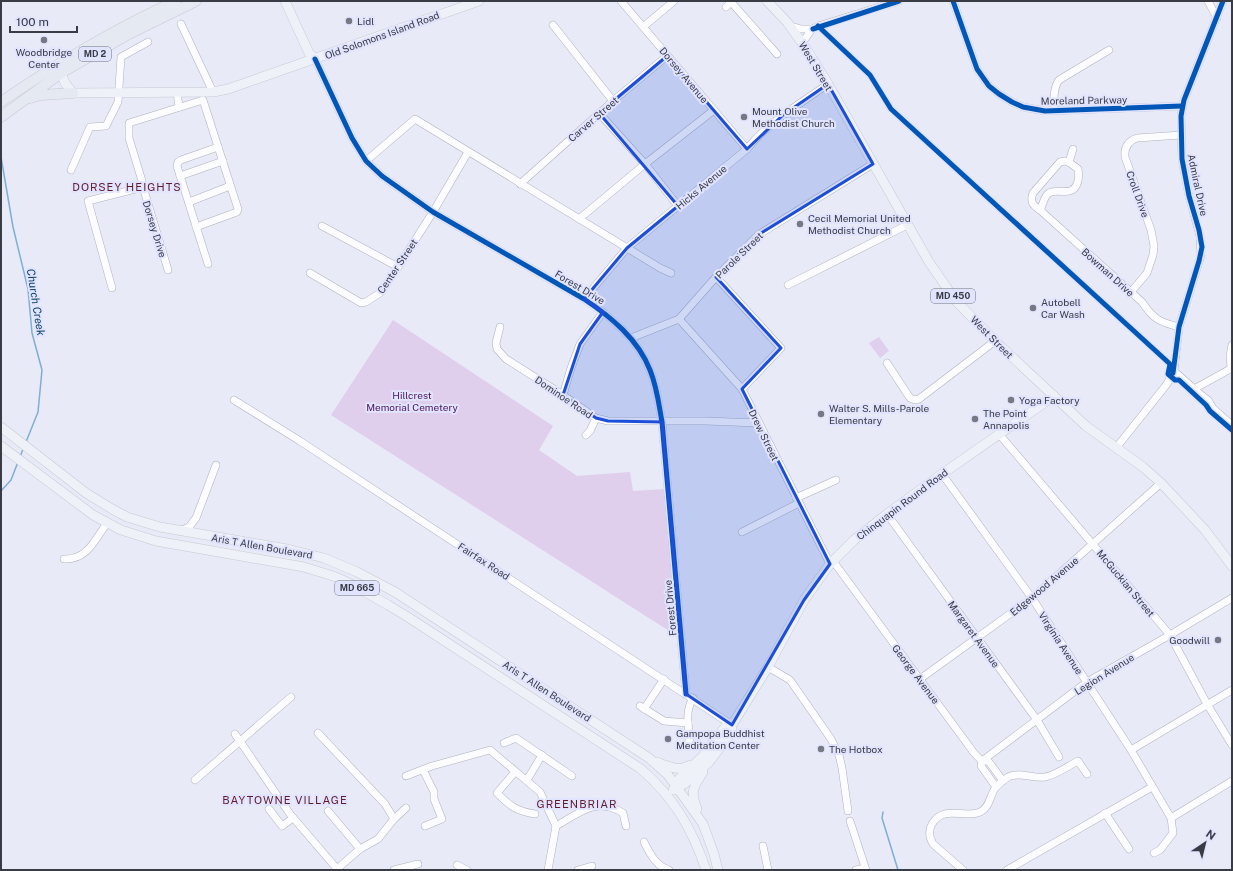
<svg xmlns="http://www.w3.org/2000/svg" width="1233" height="871" viewBox="0 0 1233 871" font-family="'Public Sans',sans-serif">
  <style>
    .green { fill: #dfceec }
    .lines { fill: none; stroke-linecap: round; stroke-linejoin: round }
    .stream { stroke: #7eaed6; stroke-width: 1.5 }
    .minor-casing { stroke: #afb1bc; stroke-width: 8 }
    .major-casing { stroke: #c8c9d0; stroke-width: 10 }
    .highway-casing { stroke: #c8c9d0; stroke-width: 11 }
    .minor { stroke: #fcfcfe; stroke-width: 7 }
    .major { stroke: #eef1f7; stroke-width: 9 }
    .highway { stroke: #e5e9f2; stroke-width: 10 }
    .cycleway-casing { stroke: #e1e4ff; stroke-width: 8 }
    .cycleway { stroke: #0057b8; stroke-width: 5 }
    .marked { fill: #1d4ed8; fill-opacity: 0.2; stroke: #1d4ed8; stroke-width: 3; stroke-linejoin: round }
    .poi-dot { fill: #767884; stroke: #e1e4ff; stroke-width: 1.5 }
    .labels { text-anchor: middle; stroke-width: 4; stroke-linejoin: round; paint-order: stroke }
    .shield { fill: #e1e4ff; stroke: #6b6e7d; stroke-width: 1 }
    .shield-label { font-size: 9px; font-weight: bold; fill: #393b45 }
    .poi-label { font-size: 10px; fill: #393b45; stroke: #e1e4ff; text-anchor: start }
    .street-label { font-size: 10px; fill: #393b45; stroke: #e1e4ff }
    .park-label { font-size: 10px; fill: #4f1662; stroke: #e1e4ff }
    .neighbourhood-label { font-size: 11px; letter-spacing: 1px; fill: #601b29; stroke: #e1e4ff }
    .water-label { font-size: 11px; font-style: italic; fill: #0b4163; stroke: #e1e4ff }
  </style>
  <rect width="100%" height="100%" fill="#e8eaf8"/>
  <g class="green">
    <path d="M393 320 553 426 539 450 577 476 630 472 633 491 665 489 677 636 331 415Z"/>
    <path d="M879 337 889 351 880 358 869 343Z"/>
  </g>
  <g class="lines">
    <g class="stream">
      <path d="M1 157 13 227 28 289 32 333 42 370 38 412 26 442"/>
      <path d="M20 457 23 449"/>
      <path d="M1 491 11 480 18 462"/>
      <path d="M883 812 882 818 898 870"/>
    </g>
    <g class="minor-casing">
      <g id="minor">
        <path d="M621 1 747 149"/>
        <path d="M953 1 977 69 989 86 999 94 1012 102 1023 107 1045 111 1182 106"/>
        <path d="M1208 1 1217 18"/>
        <path d="M731 2 777 54"/>
        <path d="M726 7 732 1"/>
        <path d="M181 24 213 92"/>
        <path d="M553 25 613 101"/>
        <path d="M791 26 801 29H812"/>
        <path d="M643 27 674 1"/>
        <path d="M802 43 812 29 818 26 899 1"/>
        <path d="M315 59 352 138 366 161 382 176 433 212 584 299C611 317 638 339 650 370 657 387 659 405 662 422L686 694"/>
        <path d="M177 92 179 107"/>
        <path d="M1054 111C1054 100 1053 88 1059 80L1109 50"/>
        <path d="M599 113 645 164 678 206"/>
        <path d="M366 161 415 119 660 268 671 273"/>
        <path d="M1065 161 1070 163 1078 169C1079 174 1079 179 1077 184 1072 197 1059 188 1049 193 1044 196 1043 205 1040 210 1032 205 1030 201 1033 193L1060 162Z"/>
        <path d="M1069 162 1073 149"/>
        <path d="M71 170 90 127 106 126 118 102 121 57 148 42"/>
        <path d="M180 176 223 161"/>
        <path d="M520 184 613 101 667 56"/>
        <path d="M189 202 230 186"/>
        <path d="M1040 210 1142 302C1154 320 1160 322 1179 327"/>
        <path d="M579 219 645 164 714 110"/>
        <path d="M322 226 398 267"/>
        <path d="M208 264 177 166 178 162 181 160 218 147"/>
        <path d="M168 270 143 187 142 181 129 138V123L203 100 238 209 237 212 196 227"/>
        <path d="M310 273 361 303 366 302 380 293 398 267 433 212 468 152"/>
        <path d="M716 277 781 348 742 389"/>
        <path d="M788 285 907 225"/>
        <path d="M112 288 88 201 143 187"/>
        <path d="M1131 292 1147 273 1153 255 1154 246 1151 230 1125 157C1124 147 1128 141 1137 138L1181 135"/>
        <path d="M584 299 627 248 747 149C768 122 800 104 828 84"/>
        <path d="M679 319 742 389 830 564"/>
        <path d="M500 327 496 343 497 349 506 359 563 395 596 418 608 421H706L758 423"/>
        <path d="M631 338 679 319 716 277 758 235 873 164"/>
        <path d="M887 363 910 398 915 400 919 399 995 341"/>
        <path d="M1231 368 1230 356 1232 345"/>
        <path d="M1174 371 1200 394 1208 400 1212 407"/>
        <path d="M1194 389 1232 368"/>
        <path d="M563 395 571 368 580 344 603 312"/>
        <path d="M234 400 300 441 732 725"/>
        <path d="M1209 405 1232 425"/>
        <path d="M999 434 1170 635 1207 704 1232 745"/>
        <path d="M586 435 590 431 596 418"/>
        <path d="M1116 448 1167 384 1174 371 1179 327 1201 255 1200 236 1189 196 1182 159 1181 116 1184 100 1223 1"/>
        <path d="M942 474 1032 598 1131 750 1171 818 1173 833 1160 850 1154 853"/>
        <path d="M796 498 836 480"/>
        <path d="M887 514 1037 720 1059 757"/>
        <path d="M180 531 189 527 196 518 216 465"/>
        <path d="M742 532 799 503"/>
        <path d="M64 559C87 560 95 540 107 523"/>
        <path d="M833 561 974 753 982 761 981 766 996 787"/>
        <path d="M768 667 790 680 831 739 839 755 842 768 848 811"/>
        <path d="M920 679 1032 598 1161 483"/>
        <path d="M640 706 664 721 688 723"/>
        <path d="M644 709 664 679"/>
        <path d="M318 733 385 804 394 819"/>
        <path d="M235 734 290 814 338 870"/>
        <path d="M504 743 516 738 572 776"/>
        <path d="M679 747C684 745 688 745 690 739 688 724 685 712 693 698"/>
        <path d="M1131 750 1232 690"/>
        <path d="M983 760 989 762 1003 781"/>
        <path d="M982 761 1087 682 1170 635 1232 598"/>
        <path d="M423 770 434 792V799L442 819 425 826"/>
        <path d="M515 772 497 793C510 806 516 811 535 814"/>
        <path d="M406 776 432 766 490 750 540 792 556 826 548 870"/>
        <path d="M195 780 291 697"/>
        <path d="M527 780 542 755"/>
        <path d="M269 809 282 826 293 818"/>
        <path d="M328 811 360 849"/>
        <path d="M1105 813 1129 849"/>
        <path d="M1171 818 1232 781"/>
        <path d="M850 821 866 870"/>
        <path d="M556 826C579 813 597 796 623 813L626 826"/>
        <path d="M644 842C650 854 656 866 669 870"/>
        <path d="M763 846 768 870"/>
        <path d="M457 865 467 870"/>
        <path d="M337 869 360 849 378 839 394 819 406 808"/>
        <path d="M394 870 418 864"/>
        <path d="M578 870 592 866"/>
        <path d="M856 870 865 868"/>
        <path d="M963 870 933 844C929 837 928 831 932 824 944 804 964 819 980 812 990 808 990 794 996 787 999 784 1005 779 1008 777 1019 771 1033 779 1045 777 1056 775 1068 766 1078 761L1087 774"/>
        <path d="M1007 870 1152 787"/>
      </g>
    </g>
    <g class="major-casing">
      <g id="major">
        <path d="M285 1 309 53 315 59"/>
        <path d="M767 1 787 22 805 47 828 84 929 262 956 301 995 341 1086 426 1143 467 1161 483 1205 530 1232 566"/>
        <path d="M61 73 65 83 73 93 213 92 228 89 479 1"/>
        <path d="M1 427 86 493 112 509 127 517 160 527 287 549 324 558 357 572 395 592 649 758 668 775 703 824 714 854 718 870"/>
        <path d="M1 446 93 515 121 530 156 541 304 567 336 577 351 584 388 605 411 619 641 769C674 798 692 828 706 870"/>
        <path d="M657 762C669 767 679 772 690 765"/>
        <path d="M676 787 679 779 703 756 725 727 732 725"/>
        <path d="M673 790 676 787 684 784 709 762 731 733 732 725 768 667 804 600 830 564 854 540 887 514 942 474 1044 403 1053 395"/>
        <path d="M697 809C690 792 693 787 703 772"/>
      </g>
    </g>
    <g class="highway-casing">
      <g id="highway">
        <path d="M30 98 41 95 73 93"/>
        <path d="M1 102C56 64 115 29 176 1"/>
        <path d="M1 117 61 73 129 34 196 1"/>
      </g>
    </g>
    <use href="#minor" class="minor"/>
    <use href="#major" class="major"/>
    <use href="#highway" class="highway"/>
    <g class="cycleway-casing">
      <g id="cycleway">
        <path d="M953 1 977 69 989 86 999 94 1012 102 1023 107 1045 111 1182 106"/>
        <path d="M818 26 870 75 891 109 1170 364 1168 374 1175 380H1179L1206 405 1210 411 1232 430"/>
        <path d="M813 29 899 1"/>
        <path d="M315 59 352 138 366 161 382 176 433 212 584 299C611 317 638 339 650 370 657 387 659 405 662 422L686 694"/>
        <path d="M1173 373 1179 327 1199 261 1202 247 1199 230 1189 196 1182 159 1181 116 1184 100 1223 1"/>
      </g>
    </g>
    <use href="#cycleway" class="cycleway"/>
  </g>
  <path class="marked" d="M667 56 747 149 783 115 828 84 873 164 758 235 716 277 781 348 742 389 830 564 804 600 732 725 686 694 662 422 608 421 596 418 563 395 580 344 603 312 584 299 627 248 678 206 599 113Z"/>
  <g class="poi-dot">
    <circle cx="349" cy="21" r="4"/>
    <circle cx="44" cy="40" r="4"/>
    <circle cx="744" cy="117" r="4"/>
    <circle cx="800" cy="224" r="4"/>
    <circle cx="1033" cy="308" r="4"/>
    <circle cx="1011" cy="400" r="4"/>
    <circle cx="821" cy="414" r="4"/>
    <circle cx="975" cy="419" r="4"/>
    <circle cx="1218" cy="640" r="4"/>
    <circle cx="668" cy="739" r="4"/>
    <circle cx="821" cy="749" r="4"/>
  </g>
  <g class="labels">
    <g class="shield">
      <rect x="79" y="47" width="32" height="14" rx="3"/>
      <rect x="931" y="289" width="44" height="14" rx="3"/>
      <rect x="335" y="581" width="44" height="14" rx="3"/>
    </g>
    <g class="shield-label">
      <text x="95" y="57">MD 2</text>
      <text x="953" y="299">MD 450</text>
      <text x="357" y="591">MD 665</text>
    </g>
    <g class="poi-label">
      <text x="357" y="25">Lidl</text>
      <text x="44" y="56" text-anchor="middle">Woodbridge<tspan x="44" dy="12">Center</tspan></text>
      <text x="752" y="115">Mount Olive<tspan x="752" dy="12">Methodist Church</tspan></text>
      <text x="808" y="222">Cecil Memorial United<tspan x="808" dy="12">Methodist Church</tspan></text>
      <text x="1041" y="306">Autobell<tspan x="1041" dy="12">Car Wash</tspan></text>
      <text x="1019" y="404">Yoga Factory</text>
      <text x="829" y="412">Walter S. Mills-Parole<tspan x="829" dy="12">Elementary</tspan></text>
      <text x="983" y="417">The Point<tspan x="983" dy="12">Annapolis</tspan></text>
      <text x="1210" y="644" text-anchor="end">Goodwill</text>
      <text x="676" y="737">Gampopa Buddhist<tspan x="676" dy="12">Meditation Center</tspan></text>
      <text x="829" y="753">The Hotbox</text>
    </g>
    <g class="street-label">
      <text transform="translate(382 35) rotate(-20)" y="4">Old Solomons Island Road</text>
      <text transform="translate(816 66) rotate(59)" y="4">West Street</text>
      <text transform="translate(684 75) rotate(50)" y="4">Dorsey Avenue</text>
      <text transform="translate(1084 100) rotate(-1)" y="4">Moreland Parkway</text>
      <text transform="translate(593 119) rotate(-41)" y="4">Carver Street</text>
      <text transform="translate(1198 185) rotate(78)" y="4">Admiral Drive</text>
      <text transform="translate(701 187) rotate(-40)" y="4">Hicks Avenue</text>
      <text transform="translate(1138 194) rotate(70)" y="4">Croll Drive</text>
      <text transform="translate(155 229) rotate(73)" y="4">Dorsey Drive</text>
      <text transform="translate(739 255) rotate(-44)" y="4">Parole Street</text>
      <text transform="translate(397 266) rotate(-56)" y="4">Center Street</text>
      <text transform="translate(1108 272) rotate(42)" y="4">Bowman Drive</text>
      <text transform="translate(580 287) rotate(31)" y="4">Forest Drive</text>
      <text transform="translate(992 337) rotate(45)" y="4">West Street</text>
      <text transform="translate(564 397) rotate(34)" y="4">Dominoe Road</text>
      <text transform="translate(764 435) rotate(64)" y="4">Drew Street</text>
      <text transform="translate(902 504) rotate(-37)" y="4">Chinquapin Round Road</text>
      <text transform="translate(262 546) rotate(10)" y="4">Aris T Allen Boulevard</text>
      <text transform="translate(484 561) rotate(33)" y="4">Fairfax Road</text>
      <text transform="translate(1126 583) rotate(50)" y="4">McGuckian Street</text>
      <text transform="translate(1044 586) rotate(-40)" y="4">Edgewood Avenue</text>
      <text transform="translate(670 608) rotate(-95)" y="4">Forest Drive</text>
      <text transform="translate(974 634) rotate(54)" y="4">Margaret Avenue</text>
      <text transform="translate(1061 643) rotate(57)" y="4">Virginia Avenue</text>
      <text transform="translate(916 674) rotate(53)" y="4">George Avenue</text>
      <text transform="translate(1104 674) rotate(-32)" y="4">Legion Avenue</text>
      <text transform="translate(547 691) rotate(33)" y="4">Aris T Allen Boulevard</text>
    </g>
    <g class="park-label">
      <text x="412" y="399">Hillcrest<tspan x="412" dy="12">Memorial Cemetery</tspan></text>
    </g>
    <g class="neighbourhood-label">
      <text x="127" y="191">DORSEY HEIGHTS</text>
      <text x="285" y="804">BAYTOWNE VILLAGE</text>
      <text x="577" y="808">GREENBRIAR</text>
    </g>
    <g class="water-label">
      <text transform="translate(36 302) rotate(81)" y="4">Church Creek</text>
    </g>
  </g>
  <rect width="1233" height="871" fill="none" stroke="#393b45" stroke-width="4"/>
  <g transform="translate(1205 843) rotate(35)" stroke="#e1e4ff" stroke-width="3" paint-order="stroke">
  <path d="M0-3L7 15L0 10L-7 15Z" fill="#393b45"/>
  <text y="-6" font-size="11" font-weight="bold" text-anchor="middle" fill="#393b45">N</text>
  </g>
  <path d="M10 26v6h67v-6" fill="none" stroke="#393b45" stroke-width="2"/>
  <text x="16" y="26" font-size="12" fill="#393b45" stroke="#e1e4ff" stroke-width="3" paint-order="stroke">100 m</text>
</svg>
